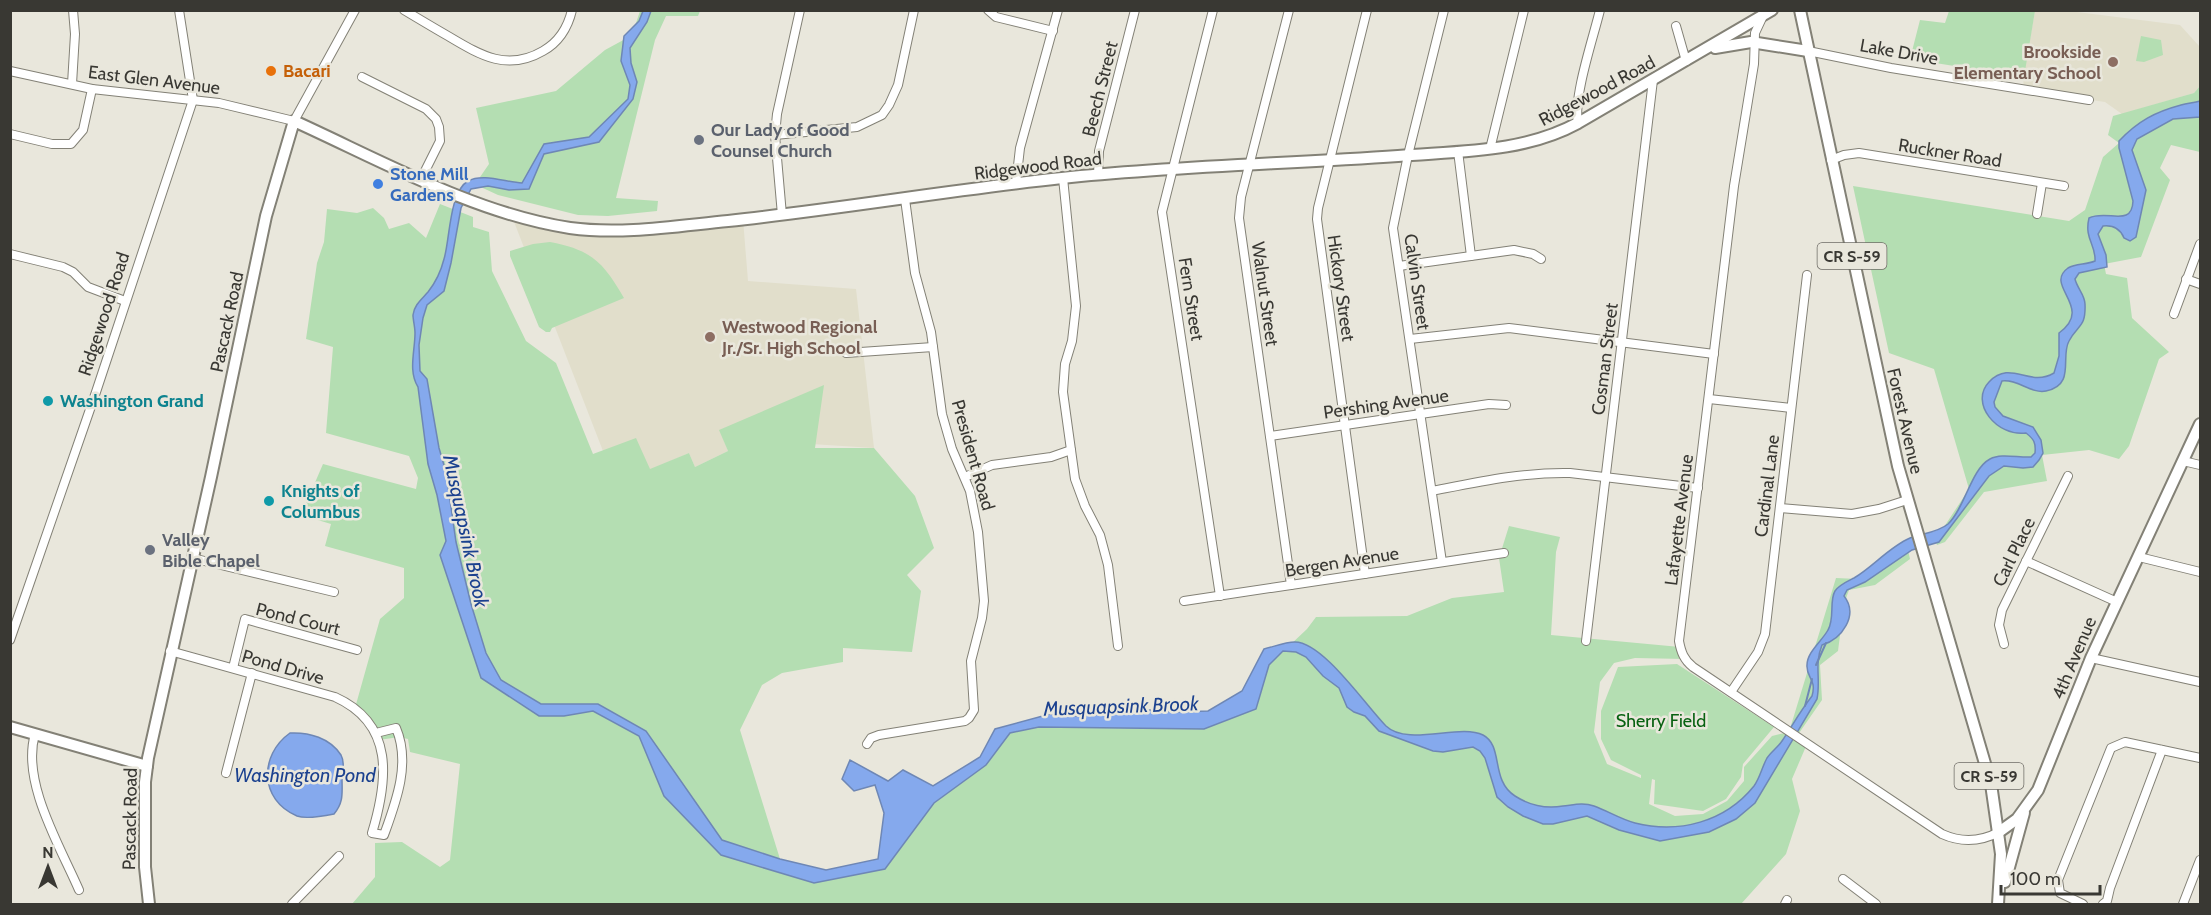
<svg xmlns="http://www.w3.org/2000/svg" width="2211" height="915" viewBox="0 0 2211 915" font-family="Cabin,sans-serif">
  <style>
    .built { fill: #e1decb }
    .green { fill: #b4deb2 }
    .water { fill: #85a9ed; stroke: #6e87b5; stroke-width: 1.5 }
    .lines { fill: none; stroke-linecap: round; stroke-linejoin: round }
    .stream { stroke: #6e87b5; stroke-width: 2 }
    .minor-casing { stroke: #838176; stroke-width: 10 }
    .major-casing { stroke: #838176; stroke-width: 14 }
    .minor { stroke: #fff; stroke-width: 8 }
    .major { stroke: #fff; stroke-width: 10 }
    .education-dot { fill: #8d6e63; stroke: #e9e7dc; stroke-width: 2 }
    .food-dot { fill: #e8710a; stroke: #e9e7dc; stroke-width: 2 }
    .worship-dot { fill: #6b7280; stroke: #e9e7dc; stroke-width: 2 }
    .shop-dot { fill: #3f7fe0; stroke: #e9e7dc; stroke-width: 2 }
    .culture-dot { fill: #0f9aa8; stroke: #e9e7dc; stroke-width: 2 }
    .labels { text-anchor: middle; stroke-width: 5; stroke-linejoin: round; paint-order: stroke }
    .shield { fill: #e9e7dc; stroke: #6e6c66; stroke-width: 1.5 }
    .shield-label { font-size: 16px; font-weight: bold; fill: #393833 }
    .street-label { font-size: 18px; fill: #393833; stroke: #e9e7dc }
    .education-label { font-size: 18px; font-weight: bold; fill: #785e54; stroke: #e9e7dc; text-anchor: end }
    .food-label { font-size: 18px; font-weight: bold; fill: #c56008; stroke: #e9e7dc; text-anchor: start }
    .worship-label { font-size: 18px; font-weight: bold; fill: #5b616d; stroke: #e9e7dc; text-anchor: start }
    .shop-label { font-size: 18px; font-weight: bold; fill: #366cbe; stroke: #e9e7dc; text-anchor: start }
    .culture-label { font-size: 18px; font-weight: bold; fill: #0d838f; stroke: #e9e7dc; text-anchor: start }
    .park-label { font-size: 18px; fill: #086111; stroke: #e9e7dc }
    .water-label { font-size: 20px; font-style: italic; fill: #1b418f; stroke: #e9e7dc }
  </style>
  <rect width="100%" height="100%" fill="#e9e7dc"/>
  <g class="built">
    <path d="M2035 11H2069L2180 25 2200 47V86L2194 93 2122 114 2105 102 2024 90 2023 77Z"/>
    <path d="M511 214 572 228 743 219 748 281 856 289 874 448 811 444 720 430 728 451 695 467 689 453 650 470 603 451Z"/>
  </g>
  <g class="green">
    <path d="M640 11H700L698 16H666L655 40 616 198 658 201 657 211 608 216 578 215 498 195 472 183 478 180 489 164 476 108 556 91 605 50 627 38 635 26Z"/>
    <path d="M1949 11H2035L2024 77 1910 59 1920 20 1945 23Z"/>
    <path d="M2141 36 2161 40 2163 55 2144 62 2136 61Z"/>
    <path d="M2200 86V152L2171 145 2160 168 2170 180 2141 257 2104 264 2106 274 2127 278 2132 318 2169 352 2159 359 2129 446 2119 459 2089 450 2042 455 2047 481 1984 492 1945 542 1937 545 1934 536H1938L1969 489 1934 369 1889 353 1853 186 2069 221 2085 210 2103 157 2119 143 2108 135 2113 116 2194 93Z"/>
    <path d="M440 204 473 217V227L489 232 492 271 526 341 556 363 593 454 636 438 650 469 689 453 695 467 728 451 719 430 824 385 815 448H874L915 496 934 548 907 575 921 591 912 652 843 648V662L782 673 762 685 740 730 780 859 722 840 645 731 598 704 568 715 593 711 639 736 664 796 721 855 814 883 885 869 934 803 986 765 1010 733 1039 727 1256 709 1269 665 1307 629 1316 617 1407 616 1452 598 1504 592 1499 558 1509 526 1560 537 1556 552 1551 635 1680 647 1685 659 1635 658 1614 663 1600 682 1594 732 1607 764 1641 778V775L1611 760 1601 739V711L1618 667 1677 664 1774 727 1743 764 1741 777 1726 799 1703 811 1654 804 1655 780 1652 779 1649 804 1675 816 1703 814 1727 801 1744 781V767L1772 736 1789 732 1836 578 1858 579 1908 550 1910 559 1875 585 1849 590 1844 604 1838 651 1820 665 1822 700 1797 736 1807 744 1792 779 1800 811 1786 854 1741 904H352L375 877V843L402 842 440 867 450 860 460 764 410 752 408 739 399 737 379 740 355 708 380 619 404 598V568L325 546 331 524 301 515 323 464 416 489 418 478 409 456 326 433 333 347 306 339 317 263 324 242 327 209 357 213 373 208 384 218 389 229 409 223 426 238Z"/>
    <path d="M550 242C592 250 603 262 624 298L552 328 550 332H546L539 327 510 256V251L533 244Z"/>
  </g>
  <g class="water">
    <path d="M643 11H651L647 22 630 48 631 63 637 82 633 99 599 142 544 154 529 189 509 190 488 186 471 189 461 208 451 263 444 291 427 305 423 318 419 345 420 371 427 379 439 448 446 472 456 542 471 604 486 653 501 680 541 704H598L646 731 722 840 780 859 826 870 878 859 884 813 875 785 854 791 842 779 850 760 888 781 903 770 933 786 980 757 995 729 1050 714 1076 716 1151 710 1175 712 1208 711 1242 691 1264 649C1273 647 1285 642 1295 642 1323 642 1366 706 1386 726 1408 747 1460 723 1483 735 1504 746 1490 780 1515 796 1529 805 1546 809 1563 806 1573 805 1583 802 1594 806 1608 811 1620 819 1635 823 1679 834 1725 822 1754 786 1760 778 1762 767 1767 758 1771 752 1778 747 1782 741 1792 726 1801 710 1812 696 1817 679 1806 678 1807 665 1807 652 1822 641 1828 630 1835 618 1829 601 1835 591 1839 585 1848 581 1854 578 1873 567 1889 547 1910 538 1921 534 1939 532 1948 524 1965 508 1971 469 1990 459 2001 453 2019 458 2031 457L2035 453C2036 443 2034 439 2026 433 1997 437 1969 403 1989 382 2011 359 2029 388 2054 373L2059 356V333C2095 307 2043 286 2068 268 2076 263 2086 265 2095 261 2096 244 2084 239 2089 218 2107 209 2132 228 2133 201L2119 148V141C2138 121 2155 112 2181 105 2188 103 2194 103 2200 101V117L2173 119 2137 139 2132 150 2146 190 2136 237 2130 241 2124 238C2120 228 2113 225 2103 226L2098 234 2106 255 2107 267 2079 273 2075 279C2077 288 2085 295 2085 304 2086 328 2078 324 2069 341 2060 357 2076 385 2046 391 2031 394 2018 379 2002 381L1994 402 1995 407 2003 416 2033 427 2041 440 2043 453 2039 460 2033 467 2023 468 2004 466 1989 476 1939 542 1912 550 1865 582 1847 590 1844 596C1859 615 1842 639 1822 645 1814 665 1821 679 1817 699L1755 803 1736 819 1709 832 1660 841 1619 830 1587 816 1553 824H1543L1523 816 1508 807 1497 797 1485 758 1480 751 1473 747 1443 752 1433 751 1379 731 1365 716 1354 712 1347 707 1339 688 1323 676 1306 657 1296 652 1283 651 1269 665 1256 709 1204 729 1039 727 1010 733 986 765 934 803 885 869 814 883 721 855 664 796 639 736 593 711 564 716H539L481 678 440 555 446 541 437 495 428 464 418 387C408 371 415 351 415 333 415 327 413 320 413 315 414 305 422 299 428 292 436 282 441 271 444 259 450 240 449 192 468 181 483 173 505 182 522 183L544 144 589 137 628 99 630 85 621 61 624 36 639 21Z"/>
    <path d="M290 733C309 732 330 738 341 755 345 762 343 771 342 778 342 793 344 802 334 814 324 816 305 819 297 816 259 800 259 755 290 733Z"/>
  </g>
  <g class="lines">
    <g class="stream">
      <path d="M1816 665 1826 643"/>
      <path d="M1805 706 1812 679"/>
    </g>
    <g class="minor-casing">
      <g id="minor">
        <path d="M404 10C419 19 434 28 448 36 480 55 507 72 543 51 559 42 568 27 572 10"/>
        <path d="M988 10 996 17 1053 31"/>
        <path d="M1213 10 1162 212 1220 596"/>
        <path d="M1289 10 1241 197 1239 218 1291 585"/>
        <path d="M1762 18 1755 33 1754 64 1734 186 1679 641C1681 652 1684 660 1693 667L1942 834C1962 843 1980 842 1999 832"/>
        <path d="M1676 26 1686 61"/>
        <path d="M1808 51 1891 68 2089 100"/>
        <path d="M10 71 92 89 219 103 294 121 355 10"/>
        <path d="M362 77 426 109 436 119 439 127 440 141 421 179"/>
        <path d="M72 84 75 34 73 10"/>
        <path d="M1578 123C1573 97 1593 39 1600 10"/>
        <path d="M10 134 52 144H71L83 130 92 89"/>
        <path d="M775 135 857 127 882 115 889 105 898 85 914 10"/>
        <path d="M1490 149 1524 10"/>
        <path d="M1458 151 1471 256"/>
        <path d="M1831 160 1844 155 1859 153 2064 186"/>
        <path d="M1098 175 1099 151 1135 10"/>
        <path d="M1063 178 1076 306 1072 341 1065 364 1063 392 1075 479 1085 506 1100 535 1108 565 1118 646"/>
        <path d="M1016 183 1020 148 1058 10"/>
        <path d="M2037 214 2042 183"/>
        <path d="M782 215 775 135 777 114 800 10"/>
        <path d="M10 254 63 267 73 272 88 287 125 301"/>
        <path d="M1399 266 1514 250 1533 254 1541 259"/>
        <path d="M2186 279 2200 284"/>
        <path d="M2174 314 2200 244"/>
        <path d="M1410 339 1509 328 1714 354"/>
        <path d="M846 353 933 347"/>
        <path d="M1709 399 1791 408"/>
        <path d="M1270 436 1489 404 1506 405"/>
        <path d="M2183 461 2200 465"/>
        <path d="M965 477 992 465 1051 457 1071 450"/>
        <path d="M1432 491C1478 482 1523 472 1570 473L1698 488"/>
        <path d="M1780 508 1852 514 1879 509 1907 500"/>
        <path d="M2139 557 2200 572"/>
        <path d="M192 558 334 592"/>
        <path d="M2026 561 2117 602"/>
        <path d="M1442 562 1393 228 1408 155 1444 10"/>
        <path d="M1365 574 1317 219 1318 208 1367 10"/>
        <path d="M1184 601 1504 553"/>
        <path d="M10 640 96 392 193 100 179 10"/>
        <path d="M1586 641 1653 80"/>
        <path d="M2004 644 1999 625 2002 610 2068 476"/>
        <path d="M170 651 335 697C395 724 388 780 372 833L384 835C396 802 411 763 396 728L376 733"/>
        <path d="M2091 658 2200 682"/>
        <path d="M233 668 245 619 357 650"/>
        <path d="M1731 692 1758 652 1765 634 1807 275"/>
        <path d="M35 734C21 782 60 846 79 890"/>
        <path d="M867 744 871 738 879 735 965 721 969 718 974 710 971 661 982 618 984 601 978 532 970 491 952 449 942 414 931 332 915 273 905 199"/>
        <path d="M226 773 252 673"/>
        <path d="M1843 879 1876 904"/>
        <path d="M292 904 339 856"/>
        <path d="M1785 904 1787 900"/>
        <path d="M2083 904 2060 893 2058 880 2111 748 2125 742 2200 758"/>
        <path d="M2103 904 2107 901 2110 888 2162 750"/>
        <path d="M2183 904 2200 860"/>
      </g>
    </g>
    <g class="major-casing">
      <g id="major">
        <path d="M1800 10 1898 466 1991 784 2001 854 1998 904"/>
        <path d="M1715 48 1751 42 1808 51"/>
        <path d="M10 727 147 766"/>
        <path d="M1999 832 2017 819 2038 790 2091 658 2200 424"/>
        <path d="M2005 882 2024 813"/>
        <path d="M149 904 145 867V782L148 758 211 477 266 216 294 121C380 160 476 214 570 228 622 235 676 226 728 221 840 209 950 190 1062 178 1174 166 1286 164 1398 156 1459 151 1523 153 1578 123L1772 10"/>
      </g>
    </g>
    <use href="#minor" class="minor"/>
    <use href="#major" class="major"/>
  </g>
  <g class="education-dot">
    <circle cx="2113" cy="62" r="6"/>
    <circle cx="710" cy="337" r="6"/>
  </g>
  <circle class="food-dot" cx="271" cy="71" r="6"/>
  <g class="worship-dot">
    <circle cx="699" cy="140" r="6"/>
    <circle cx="150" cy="550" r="6"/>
  </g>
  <circle class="shop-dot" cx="378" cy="184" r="6"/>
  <g class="culture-dot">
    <circle cx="48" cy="401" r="6"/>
    <circle cx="269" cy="501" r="6"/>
  </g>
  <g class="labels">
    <g class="shield">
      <rect x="1817.5" y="243" width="69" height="26" rx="4.5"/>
      <rect x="1954.5" y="763" width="69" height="26" rx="4.5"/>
    </g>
    <g class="shield-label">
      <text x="1852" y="262">CR S-59</text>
      <text x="1989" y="782">CR S-59</text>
    </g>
    <g class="street-label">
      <text transform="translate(1899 52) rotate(10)" y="6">Lake Drive</text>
      <text transform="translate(154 80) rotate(7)" y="6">East Glen Avenue</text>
      <text transform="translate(1100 89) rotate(-76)" y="6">Beech Street</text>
      <text transform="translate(1597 91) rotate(-28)" y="6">Ridgewood Road</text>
      <text transform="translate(1950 153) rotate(9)" y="6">Ruckner Road</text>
      <text transform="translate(1038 166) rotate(-7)" y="6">Ridgewood Road</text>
      <text transform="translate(1417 282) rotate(82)" y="6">Calvin Street</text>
      <text transform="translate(1341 288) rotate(82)" y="6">Hickory Street</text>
      <text transform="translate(1265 294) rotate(82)" y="6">Walnut Street</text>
      <text transform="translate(1191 299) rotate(81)" y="6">Fern Street</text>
      <text transform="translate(104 314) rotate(-72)" y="6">Ridgewood Road</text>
      <text transform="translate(227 322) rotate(-78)" y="6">Pascack Road</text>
      <text transform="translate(1605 359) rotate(-83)" y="6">Cosman Street</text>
      <text transform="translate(1386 404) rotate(-8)" y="6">Pershing Avenue</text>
      <text transform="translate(1905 421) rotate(77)" y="6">Forest Avenue</text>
      <text transform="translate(973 455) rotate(74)" y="6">President Road</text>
      <text transform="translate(1767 486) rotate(-83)" y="6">Cardinal Lane</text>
      <text transform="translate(1679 520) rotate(-83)" y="6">Lafayette Avenue</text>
      <text transform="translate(2014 552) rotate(-64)" y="6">Carl Place</text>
      <text transform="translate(1342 562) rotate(-9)" y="6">Bergen Avenue</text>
      <text transform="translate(298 619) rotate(14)" y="6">Pond Court</text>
      <text transform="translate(2074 658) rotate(-67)" y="6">4th Avenue</text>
      <text transform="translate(283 667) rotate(16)" y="6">Pond Drive</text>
      <text transform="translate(130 819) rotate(-89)" y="6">Pascack Road</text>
    </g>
    <g class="education-label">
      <text x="2101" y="58">Brookside<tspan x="2101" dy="21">Elementary School</tspan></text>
      <text x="722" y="333" text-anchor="start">Westwood Regional<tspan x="722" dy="21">Jr./Sr. High School</tspan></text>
    </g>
    <g class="food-label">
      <text x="283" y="77">Bacari</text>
    </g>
    <g class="worship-label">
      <text x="711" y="136">Our Lady of Good<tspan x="711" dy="21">Counsel Church</tspan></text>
      <text x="162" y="546">Valley<tspan x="162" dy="21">Bible Chapel</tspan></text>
    </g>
    <g class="shop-label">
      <text x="390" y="180">Stone Mill<tspan x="390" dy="21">Gardens</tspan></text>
    </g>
    <g class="culture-label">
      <text x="60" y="407">Washington Grand</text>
      <text x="281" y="497">Knights of<tspan x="281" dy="21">Columbus</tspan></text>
    </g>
    <g class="park-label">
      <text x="1661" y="727">Sherry Field</text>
    </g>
    <g class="water-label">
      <text transform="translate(466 531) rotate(78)" y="7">Musquapsink Brook</text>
      <text transform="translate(1121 706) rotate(-2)" y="7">Musquapsink Brook</text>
      <text x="305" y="782">Washington Pond</text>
    </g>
  </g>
  <rect width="2211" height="915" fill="none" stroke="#393833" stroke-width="24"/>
  <g transform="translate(48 867)" stroke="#e9e7dc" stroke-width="4.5" paint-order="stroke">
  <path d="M0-4.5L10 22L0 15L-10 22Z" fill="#393833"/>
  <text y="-9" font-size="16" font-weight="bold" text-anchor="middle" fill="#393833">N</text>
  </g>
  <path d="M2001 885v9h99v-9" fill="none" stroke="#393833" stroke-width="3"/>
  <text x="2010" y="885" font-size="18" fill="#393833" stroke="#e9e7dc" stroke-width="4.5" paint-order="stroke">100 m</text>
</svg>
